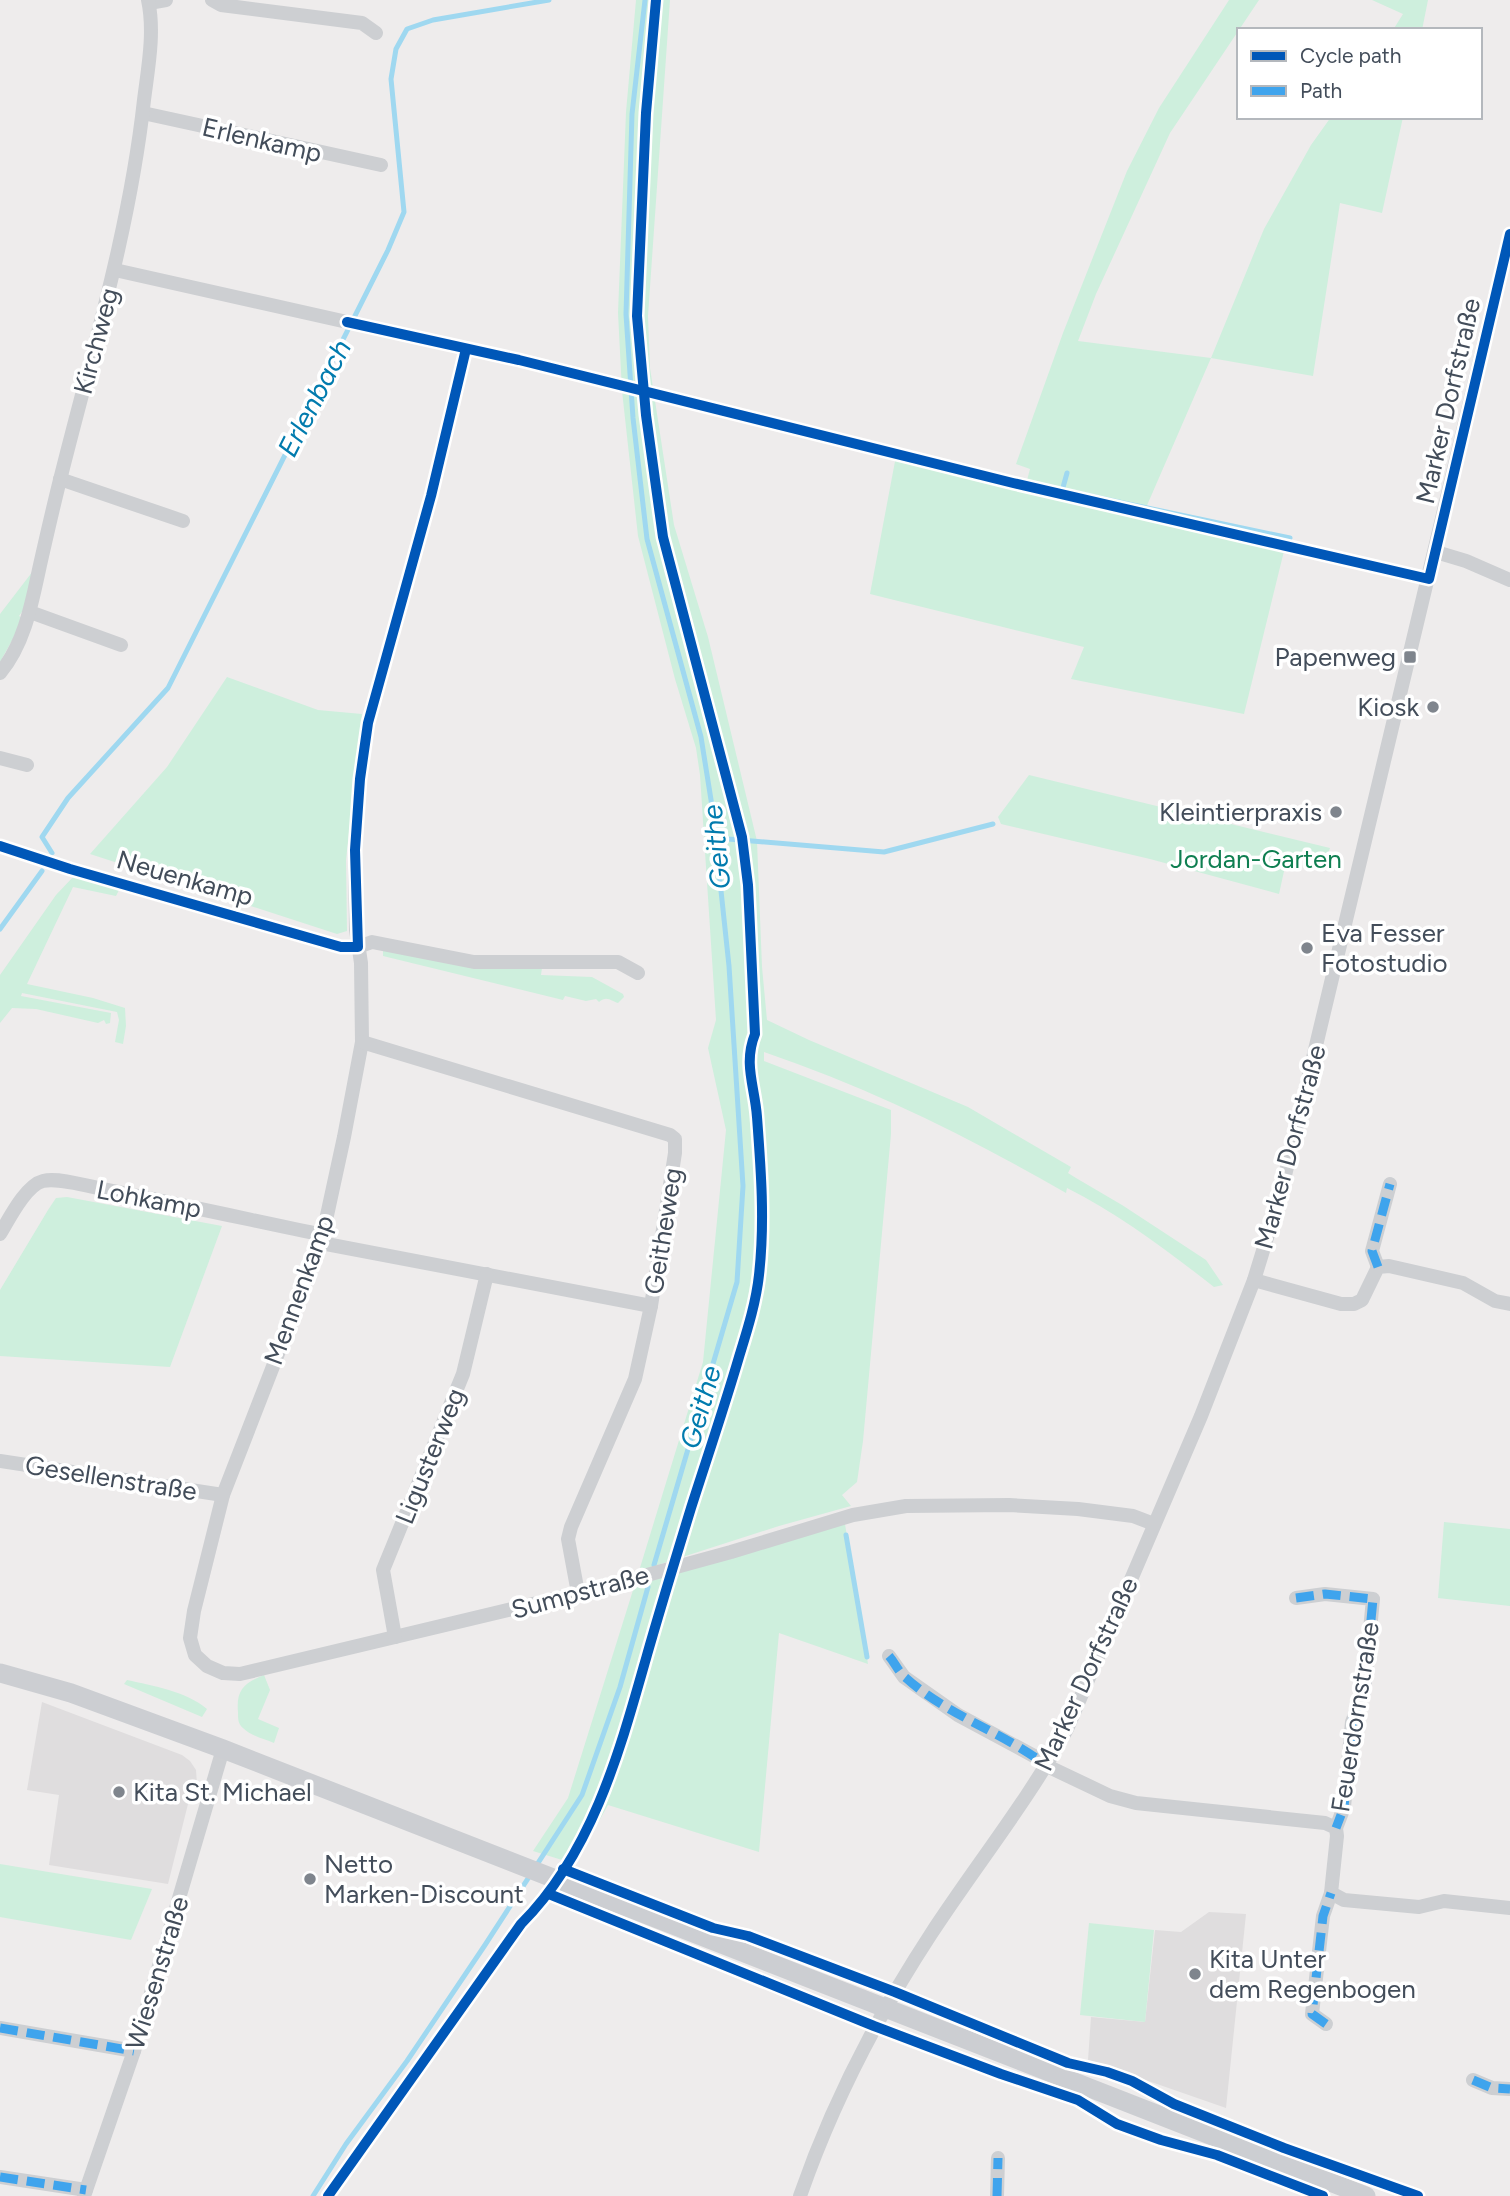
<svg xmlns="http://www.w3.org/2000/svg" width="1510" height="2196" viewBox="0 0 1510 2196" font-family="Figtree,sans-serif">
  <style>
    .education { fill: #dfddde }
    .green { fill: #ceefdd }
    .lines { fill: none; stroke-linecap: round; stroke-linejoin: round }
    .stream { stroke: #9fd8f0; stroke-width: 5 }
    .street { stroke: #cdcfd2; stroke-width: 14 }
    .secondary { stroke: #ccced2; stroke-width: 19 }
    .quiet { stroke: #3fa4ed; stroke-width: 9; stroke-dasharray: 18 9; stroke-linecap: butt }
    .cycleway-casing { stroke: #fff; stroke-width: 15 }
    .cycleway { stroke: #0057b8; stroke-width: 10 }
    .poi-dot { fill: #7f858d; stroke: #fff; stroke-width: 2.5 }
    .labels { text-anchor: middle; stroke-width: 7; stroke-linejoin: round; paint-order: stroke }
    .street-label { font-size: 26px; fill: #434d5a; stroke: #fff }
    .poi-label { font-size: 26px; fill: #434d5a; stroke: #fff; text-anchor: start }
    .park-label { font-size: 26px; fill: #0f7f51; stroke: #fff }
    .water-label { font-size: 28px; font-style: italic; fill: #017bae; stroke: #fff }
  </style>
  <rect width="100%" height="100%" fill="#eeecec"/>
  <g class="education">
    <path d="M42 1702 182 1755 190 1761 196 1770 197 1784 195 1794 189 1800 168 1884 49 1865 59 1795 27 1790Z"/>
    <path d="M1209 1912 1246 1914 1226 2108 1088 2060 1091 2017 1145 2022 1155 1930 1181 1932Z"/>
  </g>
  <g class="green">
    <path d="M636 0H670L648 316 650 368 674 525 708 637 757 841 762 967 767 1020 809 1040 968 1107 1071 1167 1068 1173 1076 1178 1122 1205 1206 1260 1223 1285 1214 1287C1168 1251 1119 1214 1067 1188L1066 1193C967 1136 872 1089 764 1052V1061L891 1110V1134L863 1441 857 1482 842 1495 851 1506 779 1526 639 1571 703 1362 726 1130 708 1048 716 1020 700 775 696 748 675 679 638 536 622 391 618 313 626 112Z"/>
    <path d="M1229 0H1259L1170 133 1096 294 1078 341 1211 358 1264 229 1311 145 1331 117H1403L1382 213 1340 203 1313 376 1211 358 1145 510 1026 484 1030 469 1016 464 1063 333 1127 171 1159 108Z"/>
    <path d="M1372 0H1428L1422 30H1393L1403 14Z"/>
    <path d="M896 456 1116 513 1117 511 1285 547 1244 714 1071 679 1084 647 870 594Z"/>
    <path d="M33 571 24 609 19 616 24 619 0 662V614Z"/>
    <path d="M227 677 318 710 362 714 346 860 347 931 337 934 90 854 167 767Z"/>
    <path d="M1029 775 1330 848 1325 862 1288 853 1279 894 1150 859 1001 824 998 817Z"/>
    <path d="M74 876 121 886 116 896 73 887 27 984 93 998 125 1008 126 1026 123 1044 115 1042 119 1020 117 1012 22 993 21 996 111 1013 110 1023 106 1024 104 1020 98 1023 36 1009 12 1008 0 1023V975L56 895Z"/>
    <path d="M383 950 542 968 541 975 592 977 623 994 624 997 618 1003C611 1001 607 995 599 1002L596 999 586 1001 565 996 563 1000 383 956Z"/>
    <path d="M67 1197 222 1226 170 1367 0 1356V1290L48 1210 56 1198Z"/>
    <path d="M1444 1522 1510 1529V1606L1438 1598Z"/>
    <path d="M845 1524 868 1664 779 1633 759 1852 608 1805 575 1864 533 1851 568 1798 634 1587 684 1569Z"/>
    <path d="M264 1675 270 1690 258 1719 279 1728 274 1743C264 1739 251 1736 243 1728 238 1724 238 1719 238 1712 236 1690 244 1683 264 1675Z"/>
    <path d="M127 1680C153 1686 186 1691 207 1709L202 1717 124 1684Z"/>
    <path d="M0 1864 152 1889 131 1940 0 1917Z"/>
    <path d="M1089 1923 1154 1930 1145 2022 1080 2015Z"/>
  </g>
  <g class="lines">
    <g class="stream">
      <path d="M645 0 632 114 626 314 633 418 647 539 701 737 712 806 729 966 743 1186 737 1282 654 1565"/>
      <path d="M657 391 1010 479 1290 538"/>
      <path d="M1062 491 1067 473"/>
      <path d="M716 838 884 852 993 824"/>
      <path d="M52 853 42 837 68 798 168 688 388 250 404 212 391 79 396 49 407 29 433 20 549 0"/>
      <path d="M0 929 42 871"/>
      <path d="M846 1535 867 1657"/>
      <path d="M313 2196 346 2144 407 2061 485 1945 582 1795 620 1687 648 1587"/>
    </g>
    <g class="street">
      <path d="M212 0 221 5 362 23 376 33"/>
      <path d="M149 3 166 0"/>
      <path d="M143 113 381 165"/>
      <path d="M115 270 347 322"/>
      <path d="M60 479 183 521"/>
      <path d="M1436 552 1466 561 1510 580"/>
      <path d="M30 612 121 645"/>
      <path d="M0 673C25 643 32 602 40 565 47 534 54 503 62 472 93 349 130 227 144 100 148 68 155 32 148 0"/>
      <path d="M0 758 27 765"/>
      <path d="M0 846 70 869 341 947H358L372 942 474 962H618L638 973"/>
      <path d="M355 850 356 930 361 963 362 1042 344 1137 321 1243 223 1495 194 1611 190 1638 195 1655 207 1666 223 1673 240 1674 596 1589 731 1552 853 1515 906 1506 1009 1505 1078 1509 1133 1516 1154 1524"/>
      <path d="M362 1042 670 1135 675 1139V1153L651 1306 635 1379 571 1527 568 1539 578 1593"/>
      <path d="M0 1234C9 1219 26 1185 43 1181 59 1177 91 1187 107 1190 179 1204 251 1220 323 1235"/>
      <path d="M321 1243 651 1306"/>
      <path d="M1378 1267 1372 1251 1390 1184"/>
      <path d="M1254 1280 1341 1304H1354L1362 1300 1378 1267 1389 1266 1463 1283 1495 1301 1510 1304"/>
      <path d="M0 1461 223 1495"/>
      <path d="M1296 1598 1325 1594 1373 1599 1364 1692 1352 1722 1344 1807 1336 1828"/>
      <path d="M395 1637 383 1570 463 1374 487 1274"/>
      <path d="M889 1656 904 1677 958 1715 1034 1756 1047 1766 1110 1796 1136 1803 1325 1823 1336 1828 1337 1836 1331 1893 1344 1900 1419 1907 1444 1901 1510 1908"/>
      <path d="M1326 2024 1312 2014 1323 1916 1331 1893"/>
      <path d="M0 2028 134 2051"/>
      <path d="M1473 2080 1492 2088 1510 2089"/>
      <path d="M0 2177 86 2190"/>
      <path d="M84 2196 134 2051 223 1749"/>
      <path d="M800 2196C832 2104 878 2015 931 1934 976 1865 1028 1801 1067 1729L1201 1416 1254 1280 1281 1192 1510 234"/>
      <path d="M997 2196 998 2158"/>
    </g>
    <path class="secondary" d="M0 1673 71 1693 223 1749 1366 2196"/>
    <g class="quiet">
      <path d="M1378 1267 1372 1251 1390 1184"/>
      <path d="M1296 1598 1325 1594 1373 1599 1364 1692 1352 1722 1344 1807 1336 1828"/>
      <path d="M889 1656C895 1663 899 1673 906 1678 948 1716 1003 1732 1047 1766"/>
      <path d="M1326 2024 1312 2014 1323 1916 1331 1893"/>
      <path d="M0 2028 134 2051"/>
      <path d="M1473 2080 1492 2088 1510 2089"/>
      <path d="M0 2177 86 2190"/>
      <path d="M997 2196 998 2158"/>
    </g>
    <g class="cycleway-casing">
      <g id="cycleway">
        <path d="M347 322 519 360 1013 483 1429 579 1510 234"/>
        <path d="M0 846 70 869 341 947H358L355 850 360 779 368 723 431 496 466 349"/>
        <path d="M563 1869 713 1928 748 1936 895 1992 1068 2063 1107 2072 1132 2081 1174 2104 1284 2148 1418 2196"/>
        <path d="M549 1894 874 2026 1001 2074 1078 2100 1117 2124 1161 2140 1217 2155 1323 2196"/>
        <path d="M328 2196 521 1924C593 1852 620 1750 647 1655 661 1606 676 1557 691 1508 707 1458 724 1408 739 1357 747 1331 756 1303 759 1275 765 1222 761 1170 757 1117 755 1087 743 1064 755 1034L748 885 742 837 663 537 646 415 637 316 646 113 656 0"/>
      </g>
    </g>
    <use href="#cycleway" class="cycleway"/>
  </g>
  <g class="poi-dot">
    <rect x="1403" y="650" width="14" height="14" rx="3.5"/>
    <circle cx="1433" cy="707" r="7"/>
    <circle cx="1336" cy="812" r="7"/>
    <circle cx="1307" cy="948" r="7"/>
    <circle cx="119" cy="1792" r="7"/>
    <circle cx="310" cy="1879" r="7"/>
    <circle cx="1195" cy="1974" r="7"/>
  </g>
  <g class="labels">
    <g class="street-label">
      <text transform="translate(262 140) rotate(13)" y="9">Erlenkamp</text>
      <text transform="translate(96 341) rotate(-75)" y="9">Kirchweg</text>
      <text transform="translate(1448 401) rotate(-77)" y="9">Marker Dorfstraße</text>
      <text transform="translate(185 878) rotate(16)" y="9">Neuenkamp</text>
      <text transform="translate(1290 1147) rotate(-75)" y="9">Marker Dorfstraße</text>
      <text transform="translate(149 1199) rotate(11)" y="9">Lohkamp</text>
      <text transform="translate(663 1231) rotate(-81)" y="9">Geitheweg</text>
      <text transform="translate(299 1290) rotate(-70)" y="9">Mennenkamp</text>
      <text transform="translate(430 1456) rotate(-68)" y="9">Ligusterweg</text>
      <text transform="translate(111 1478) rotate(9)" y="9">Gesellenstraße</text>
      <text transform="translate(580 1592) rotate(-15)" y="9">Sumpstraße</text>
      <text transform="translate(1086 1674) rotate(-65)" y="9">Marker Dorfstraße</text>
      <text transform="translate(1355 1717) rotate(-81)" y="9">Feuerdornstraße</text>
      <text transform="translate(157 1973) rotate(-73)" y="9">Wiesenstraße</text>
    </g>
    <g class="poi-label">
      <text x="1396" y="666" text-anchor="end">Papenweg</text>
      <text x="1419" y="716" text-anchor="end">Kiosk</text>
      <text x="1322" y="821" text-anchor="end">Kleintierpraxis</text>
      <text x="1321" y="942">Eva Fesser<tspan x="1321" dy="30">Fotostudio</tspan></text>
      <text x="133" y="1801">Kita St. Michael</text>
      <text x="324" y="1873">Netto<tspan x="324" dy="30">Marken-Discount</tspan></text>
      <text x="1209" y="1968">Kita Unter<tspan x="1209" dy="30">dem Regenbogen</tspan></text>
    </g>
    <g class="park-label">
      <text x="1256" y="868">Jordan-Garten</text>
    </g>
    <g class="water-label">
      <text transform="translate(314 398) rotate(-63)" y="10">Erlenbach</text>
      <text transform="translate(716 847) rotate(-96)" y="10">Geithe</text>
      <text transform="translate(700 1407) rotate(-74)" y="10">Geithe</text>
    </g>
  </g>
  <rect x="1237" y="28" width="245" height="91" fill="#ffffff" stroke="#b4b8bd" stroke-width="2"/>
  <rect x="1251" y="51" width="35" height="10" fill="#0057b8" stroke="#b4b8bd" stroke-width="2"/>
  <text x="1300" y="63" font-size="21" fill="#434d5a">Cycle path</text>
  <rect x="1251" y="86" width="35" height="10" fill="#3fa4ed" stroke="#b4b8bd" stroke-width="2"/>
  <text x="1300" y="98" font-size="21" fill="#434d5a">Path</text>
</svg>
